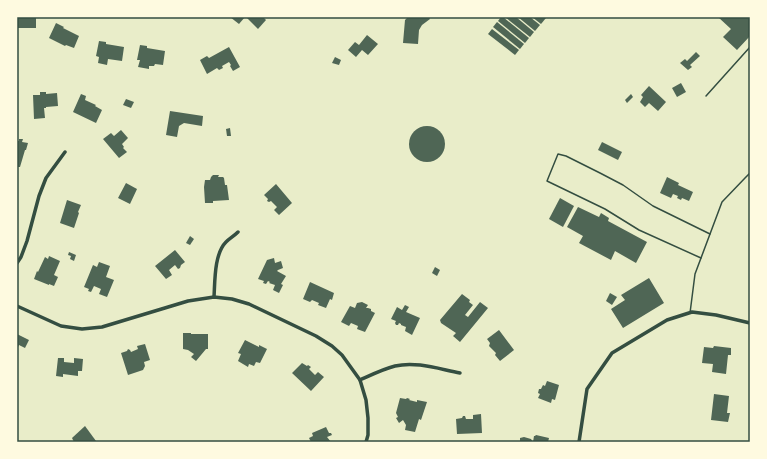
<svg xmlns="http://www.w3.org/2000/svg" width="767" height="459" viewBox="0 0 767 459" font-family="'Titillium Web',sans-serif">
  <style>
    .building { fill: #4f6655 }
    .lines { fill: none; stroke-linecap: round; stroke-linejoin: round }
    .service { stroke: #344e41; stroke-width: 1.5 }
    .minor { stroke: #344e41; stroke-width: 3.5 }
    .neatline { fill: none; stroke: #344e41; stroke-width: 1.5 }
  </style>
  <rect width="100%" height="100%" fill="#e9edc9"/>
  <g class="building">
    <path d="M17 17H36V28H18Z"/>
    <path d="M230 17H245L239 24Z"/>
    <path d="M246 17H263L266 20 258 29Z"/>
    <path d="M408 17H429L430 19 422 25 419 30 418 44 403 43 405 20Z"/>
    <path d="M501 17H503L529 38 525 43 498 21Z"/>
    <path d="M505 17H516L534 32 530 37Z"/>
    <path d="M518 17H530L540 25 535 31Z"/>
    <path d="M532 17H544L546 18 541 24Z"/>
    <path d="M718 17H750V36L737 50 723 37 731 29Z"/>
    <path d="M497 22 524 44 520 49 493 27Z"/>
    <path d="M56 23 64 27 63 28 79 36 74 48 66 45 65 46 49 38Z"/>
    <path d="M492 29 519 50 515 55 488 34Z"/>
    <path d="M367 35 378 44 368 55 362 50 356 57 348 50 355 42 359 45Z"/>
    <path d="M99 41 106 42V44L124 47 122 61 108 59 107 65 98 63 99 57 96 56Z"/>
    <path d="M140 45 147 46V48L165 51 163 65 155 64 154 66H149V69L138 67 140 60H137Z"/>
    <path d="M229 47 240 67 233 71 230 66 231 65 229 62 222 66 223 68 219 70 217 68 207 74 200 60 207 56 209 58Z"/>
    <path d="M696 52 700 56 690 65 692 67 688 70 680 63 685 59 687 61Z"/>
    <path d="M335 57 341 60 339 65 332 63Z"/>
    <path d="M681 83 686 92 677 97 672 88Z"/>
    <path d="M649 86 666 102 658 111 649 103 645 107 640 102 643 97 641 95Z"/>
    <path d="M40 92H46V94L57 93 58 106 46 107V108H44L45 118 34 119 33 95H40Z"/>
    <path d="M81 94 86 96 85 100 96 105 95 106 102 110 96 123 73 112Z"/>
    <path d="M631 94 633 97 627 103 625 100Z"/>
    <path d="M126 99 134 102 131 108 123 105Z"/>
    <path d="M170 111 203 116 202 126 184 123 179 126 177 137 166 135Z"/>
    <circle cx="427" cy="144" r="18"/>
    <path d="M230 128 231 136H227L226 129Z"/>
    <path d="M121 130 128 138 122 144 124 147 123 148 127 152 119 158 103 139 111 133 114 136Z"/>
    <path d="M19 139H23L22 142 28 143 26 150H25L20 167H17V141H19Z"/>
    <path d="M602 142 622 152 618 160 598 150Z"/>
    <path d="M213 175H219L218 177H223L224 178 225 185H227L229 200 213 201V203H205L204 187 205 180H210L211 177Z"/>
    <path d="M667 177 679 183 678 185 693 192 689 201 682 198 681 200 677 198 678 196 673 194 671 198 660 193Z"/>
    <path d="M126 183 137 189 130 204 118 198Z"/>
    <path d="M276 184 292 203 279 215 274 210 277 207 271 201 269 202 267 201 268 199 264 195Z"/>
    <path d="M560 198 574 206 563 227 549 219Z"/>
    <path d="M67 200 81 205 78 212 79 213 74 228 60 223Z"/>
    <path d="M578 207 599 217 601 213 609 218 608 221 647 242 636 263 615 251 611 260 579 243 583 236 567 227Z"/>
    <path d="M190 236 194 239 190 245 186 243Z"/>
    <path d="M175 250 185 262 181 265 180 268 178 269 175 265 169 270 172 275 166 279 155 266Z"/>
    <path d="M69 252 76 255 74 261 70 259 71 256 68 255Z"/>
    <path d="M49 256 60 261 54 275 58 277 54 286 49 284V285L34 279 37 271 38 272 45 257 48 259Z"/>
    <path d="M274 258 275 263 281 261 283 268 278 270 277 271 286 276 281 284 283 285 279 293 273 290 275 285 269 283 270 282 268 281 266 284 263 283 264 281 258 279 267 260Z"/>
    <path d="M99 262 110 266 106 277 114 280 107 297 99 294 101 289 94 286 91 292 88 291 89 289 84 287 93 265 97 267Z"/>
    <path d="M435 267 440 270 437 276 432 273Z"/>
    <path d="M649 278 664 303 623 328 611 309 625 300 621 295Z"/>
    <path d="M310 282 334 293 332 300 330 299 326 308 318 305 319 303 312 300 310 302 303 299Z"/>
    <path d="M610 293 617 297 612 305 606 301Z"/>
    <path d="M462 294 470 300 469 302 473 305 465 315 468 317 480 302 488 308 460 342 453 336 456 333 441 323 440 320Z"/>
    <path d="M362 302 368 305 366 308H368L371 309V311L375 313 365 332 357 329 358 326 351 323 349 326 341 322 350 306 355 308 357 303Z"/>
    <path d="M405 305 409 307 406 312 420 318 412 335 405 331 406 327 401 325V324L399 323 398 325H396L395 323 396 321 391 319 397 307 402 310Z"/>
    <path d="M499 330 514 350 500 361 495 355 496 353 489 346 490 343 487 339Z"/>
    <path d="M183 333H191V334H208V349H206L196 361 191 357 194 354 188 350 183 349Z"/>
    <path d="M17 334 29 340 25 348 19 345 17 349Z"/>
    <path d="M245 340 259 347V345L267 349 260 363 256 362 254 366 249 364 248 367 238 361 241 354 238 353Z"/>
    <path d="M145 344 150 360 144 362 145 366 143 370 128 375 121 353 127 351 128 349 130 350 131 352 138 349 137 346Z"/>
    <path d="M714 346 731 348V355H728L726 374 712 372 713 364 702 363 704 347 713 348Z"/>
    <path d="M58 358H64V362L74 363V358L83 359 82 371H78V376L63 374V377L56 376Z"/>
    <path d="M302 363 307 366 308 365 311 367 309 369 315 375 318 372 324 377 311 391 292 373Z"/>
    <path d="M547 381 559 385 555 400 552 399 551 403 538 398 540 394 538 393 539 389H541L543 385 545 386Z"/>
    <path d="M714 394 729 396 727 413H730L728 422 711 420Z"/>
    <path d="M400 398 406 399 407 398 410 399 409 400 417 402V400L427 402 421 420 419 419 415 432 405 430 406 425 403 420 399 423 396 418 398 417 396 413Z"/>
    <path d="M481 414 482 433 457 434 456 419 462 418 463 416H465L466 419H473V415Z"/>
    <path d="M85 426 96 441 95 442H74L72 438Z"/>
    <path d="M326 427 329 433H331L332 435 327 437 331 442H311L309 438 313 436 312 433Z"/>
    <path d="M536 435 549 438 548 442H533L534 436H535Z"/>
    <path d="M524 437 531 439 533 442H520V438Z"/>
  </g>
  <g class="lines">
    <g class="service">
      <path d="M706 96 750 47"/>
      <path d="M701 258 639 230 605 209 547 181 558 154 566 156 600 173 623 185 653 206 710 234"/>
      <path d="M690 313 695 274 722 202 745 178 750 173"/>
    </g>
    <g class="minor">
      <path d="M17 263 21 257 27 241 39 196 46 178 65 152"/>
      <path d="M214 297C215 282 214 254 226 242 229 239 234 236 238 232"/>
      <path d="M17 306 61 326 82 329 102 327 188 301 214 297 232 299 249 304 316 336 332 346 342 355 360 380 366 400 368 418V435L366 442"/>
      <path d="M360 380C371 375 383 369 395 366 416 361 439 369 460 373"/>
      <path d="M579 442 587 389 612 353 667 320 692 312 716 315 750 323"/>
    </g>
  </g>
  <rect width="767" height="459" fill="none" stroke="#fefae0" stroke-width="36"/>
  <rect x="18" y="18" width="731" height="423" class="neatline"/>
</svg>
